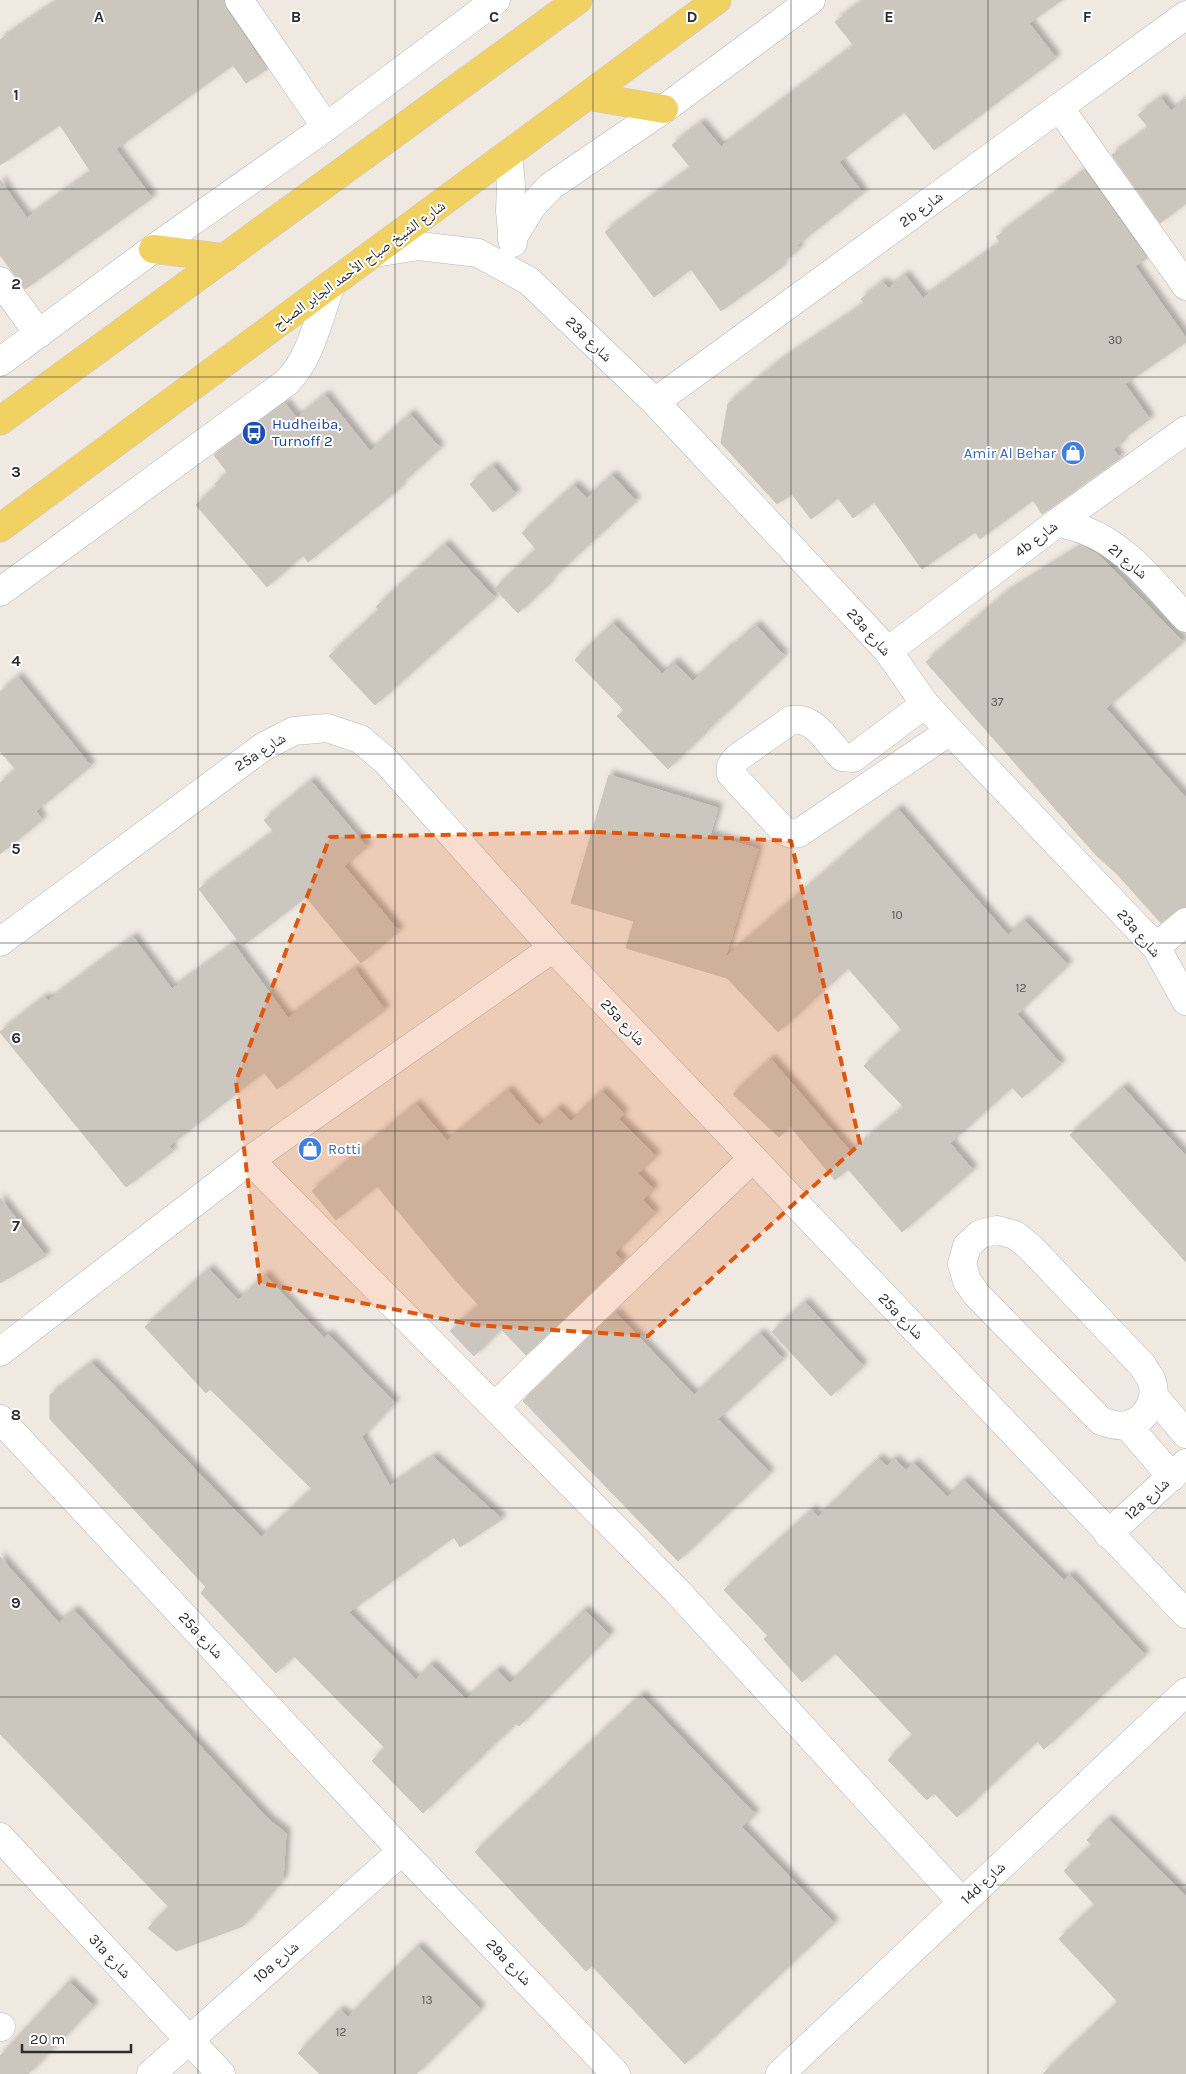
<svg xmlns="http://www.w3.org/2000/svg" width="1186" height="2074" viewBox="0 0 1186 2074" font-family="Karla,'Noto Naskh Arabic',sans-serif">
  <style>
    .building { fill: #cbc7bf; stroke: #cbc5ba; filter: url(#shadow) }
    .lines { fill: none; stroke-linecap: round; stroke-linejoin: round }
    .minor-casing { stroke: #b4b7c1; stroke-width: 29 }
    .major-casing { stroke: #c9c9c9; stroke-width: 29 }
    .minor { stroke: #fff; stroke-width: 28 }
    .major { stroke: #f2d163; stroke-width: 28 }
    .marked { fill: #df570e; fill-opacity: 0.2; stroke: #df570e; stroke-width: 4; stroke-dasharray: 10 6; stroke-linejoin: round }
    .grid { fill: none; stroke: #2e2e2e; stroke-width: 1; stroke-opacity: 0.55 }
    .labels { text-anchor: middle; stroke-width: 4; stroke-linejoin: round; paint-order: stroke }
    .number-label { font-size: 12px; fill: #555452 }
    .street-label { font-size: 15px; fill: #2e2e2e; stroke: #fff }
    .transit-label { font-size: 15px; fill: #164399; stroke: #fff; text-anchor: start }
    .shop-label { font-size: 15px; fill: #366cbe; stroke: #fff; text-anchor: end }
    .grid-label { font-size: 16px; text-anchor: middle; font-weight: bold; fill: #2e2e2e; stroke: #fff; stroke-width: 4; stroke-linejoin: round; paint-order: stroke }
  </style>
  <defs>
    <filter id="shadow"><feDropShadow dx="4.5" dy="-4.5" stdDeviation="2.5" flood-color="#0004"/></filter>
  </defs>
  <rect width="100%" height="100%" fill="#efe9e1"/>
  <g class="building">
    <path d="M59 0H224L226 9 267 69 246 83 233 65 116 149 152 198 25 289 0 255V180L27 218 91 172 60 125 0 165V40Z"/>
    <path d="M864 0H1062L1029 23 1056 58 934 150 904 112 839 162 863 193 797 245 799 249 780 265 782 267 721 311 691 269 654 297 605 232 691 168 672 145 701 123 721 147 854 46 835 22Z"/>
    <path d="M1161 98 1171 111 1186 99V203L1160 223 1112 155 1149 128 1138 115Z"/>
    <path d="M1085 171 1147 258 1135 266 1186 338V342L1125 384 1150 419 1121 440 1123 442 1113 449 1120 458 1042 514 1033 500 980 539 975 532 922 569 874 502 853 518 838 498 811 519 792 494 777 504 721 443 728 404 775 365 865 304 861 299 883 282 889 288 905 275 923 298 1001 243 996 237Z"/>
    <path d="M325 395 370 451 410 414 440 448 399 486 400 488 308 562 303 555 267 587 196 505 217 486 215 484 228 473 214 455 285 403 297 418Z"/>
    <path d="M493 466 516 494 493 512 470 484Z"/>
    <path d="M612 475 636 501 549 581 550 583 518 613 495 589 536 549 522 533 574 485 587 498Z"/>
    <path d="M445 544 495 598 375 705 329 656 379 610 376 607Z"/>
    <path d="M1082 546 1099 555 1183 642 1106 708 1186 798V907L1176 910 1161 923 1117 874 1096 855 926 662 1005 594Z"/>
    <path d="M613 623 662 674 674 662 693 681 728 648 729 649 756 625 784 656 668 769 617 716 624 710 575 660Z"/>
    <path d="M18 677 91 766 36 811 42 820 0 854V783L16 770 0 751V692Z"/>
    <path d="M609 775 718 808 710 835 758 849 725 958 898 809 1008 935 1024 920 1068 965 1017 1014 1061 1064 1022 1098 1012 1087 950 1143 973 1170 902 1232 848 1169 835 1180 790 1126 779 1137 733 1094 771 1059 851 1152 904 1107 864 1066 902 1030 848 968 778 1032 727 978 626 948 634 921 571 903Z"/>
    <path d="M311 781 367 847 344 866 399 931 361 963 306 897 242 946 199 889 274 832 264 820Z"/>
    <path d="M133 937 172 989 234 944 288 1018 355 969 385 1010 277 1089 264 1072 169 1146 173 1151 126 1187 0 1032 45 997 48 1001Z"/>
    <path d="M1123 1087 1186 1156V1262L1070 1135Z"/>
    <path d="M508 1090 539 1126 558 1108 571 1121 602 1091 624 1114 619 1119 656 1156 638 1173 654 1189 643 1200 655 1213 615 1253 623 1261 526 1355 501 1329 474 1356 450 1331 479 1305 458 1283 377 1186 336 1220 312 1191 416 1104 447 1141Z"/>
    <path d="M0 1198 46 1256 0 1283Z"/>
    <path d="M209 1269 238 1300 265 1275 324 1338 328 1334 395 1403 362 1437 390 1486 433 1457 502 1519 460 1547 454 1537 349 1612 416 1680 431 1664 466 1699 497 1670 510 1683 584 1610 610 1635 519 1726 516 1723 423 1813 372 1761 385 1748 294 1656 276 1673 201 1593 206 1587 50 1419V1395L92 1363 261 1537 312 1489 210 1389 206 1393 145 1327Z"/>
    <path d="M805 1302 863 1366 831 1396 772 1332Z"/>
    <path d="M615 1312 694 1395 760 1333 783 1359 718 1419 770 1473 678 1561 523 1401Z"/>
    <path d="M879 1458 887 1466 894 1459 906 1470 914 1463 947 1497 964 1480 1064 1580 1070 1575 1145 1655 1044 1749 1037 1741 957 1817 934 1793 927 1800 888 1760 913 1735 835 1653 802 1682 764 1639 768 1636 724 1590 812 1510 818 1517Z"/>
    <path d="M0 1557 59 1623 74 1610 268 1819 286 1833 283 1879 243 1926 176 1951 148 1928 169 1907 0 1734Z"/>
    <path d="M641 1695 755 1814 742 1827 834 1923 685 2064 592 1966 586 1971 475 1852Z"/>
    <path d="M1108 1819 1186 1896V2074H1043L1118 2002 1059 1939 1095 1905 1064 1871 1092 1845 1087 1840Z"/>
    <path d="M418 1946 481 2009 416 2074H320L298 2053 340 2010 348 2017Z"/>
    <path d="M69 1982 94 2006 28 2074H0V2056Z"/>
  </g>
  <g class="lines">
    <g class="minor-casing">
      <g id="minor">
        <path d="M239 0 326 127"/>
        <path d="M1059 107 1186 286"/>
        <path d="M508 155 511 185 510 211 513 243"/>
        <path d="M512 239 532 206 551 186 664 109 811 0"/>
        <path d="M375 253 419 246 478 253 529 281 655 402 888 651 925 704 950 731 1156 947 1186 1001"/>
        <path d="M0 281 39 334"/>
        <path d="M0 362 153 249 326 127 496 0"/>
        <path d="M655 402 1186 15"/>
        <path d="M1058 522C1067 525 1076 527 1084 530 1127 546 1156 586 1186 618"/>
        <path d="M0 592 287 382C311 358 319 317 331 285"/>
        <path d="M888 651 1058 522 1186 430"/>
        <path d="M925 704 853 758 842 757C828 742 814 716 791 720L736 759 731 766V774L784 831 791 834 799 833 950 731"/>
        <path d="M0 942 263 747 294 731 327 728 360 739 386 761 553 948 1186 1614"/>
        <path d="M1156 947 1186 922"/>
        <path d="M250 1160 676 1590 962 1902"/>
        <path d="M997 1230 1015 1235 1030 1247 1143 1366C1145 1371 1149 1375 1151 1379 1159 1398 1146 1421 1127 1425 1118 1427 1109 1424 1101 1421L977 1295 967 1281 962 1264 967 1246 980 1234Z"/>
        <path d="M0 1352 250 1160 553 948"/>
        <path d="M1154 1396 1186 1434"/>
        <path d="M495 1406 752 1159"/>
        <path d="M0 1419 402 1851 616 2074"/>
        <path d="M1127 1425 1172 1477"/>
        <path d="M1108 1534 1186 1463"/>
        <path d="M0 1837 221 2074"/>
        <path d="M0 2027H1"/>
        <path d="M151 2074 402 1851"/>
        <path d="M780 2074 1186 1692"/>
      </g>
    </g>
    <g class="major-casing">
      <g id="major">
        <path d="M587 96 664 109"/>
        <path d="M153 249 225 258"/>
        <path d="M0 421 578 0"/>
        <path d="M0 528 717 0"/>
      </g>
    </g>
    <use href="#minor" class="minor"/>
    <use href="#major" class="major"/>
  </g>
  <path class="marked" d="M596 832 791 841 860 1144 648 1336 474 1325 260 1283 236 1081 330 837Z"/>
  <path class="grid" d="M198 0V2074M395 0V2074M593 0V2074M791 0V2074M988 0V2074M0 189H1186M0 377H1186M0 566H1186M0 754H1186M0 943H1186M0 1131H1186M0 1320H1186M0 1508H1186M0 1697H1186M0 1885H1186"/>
  <defs>
    <g id="bus-disc" transform="scale(1.25)"><circle r="9.5" fill="#1a4fb4" stroke="#fff"/><path d="M-5-6H5V4H4V6H2V4H-2V6H-4V4H-5ZM-3.5-4V0h7V-4ZM-3.5 1.2v1.5H-2V1.2ZM2 1.2v1.5H3.5V1.2Z" fill="#fff"/></g>
    <g id="shop-disc" transform="scale(1.25)"><circle r="9.5" fill="#3f7fe0" stroke="#fff"/><path d="M-5-2.5h2.3a2.7 3.5 0 0 1 5.4 0H5L5.5 6h-11ZM-1.5-2.5h3a1.5 2.3 0 0 0-3 0Z" fill="#fff"/></g>
  </defs>
  <g fill-rule="evenodd">
    <use href="#bus-disc" x="254" y="433"/>
    <use href="#shop-disc" x="1073" y="453"/>
    <use href="#shop-disc" x="310" y="1149"/>
  </g>
  <g class="labels">
    <g class="number-label">
      <text x="1115" y="344">30</text>
      <text x="997" y="706">37</text>
      <text x="897" y="919">10</text>
      <text x="1021" y="992">12</text>
      <text x="427" y="2004">13</text>
      <text x="341" y="2036">12</text>
    </g>
    <g class="street-label">
      <text transform="translate(921 209) rotate(-36)" y="5">2b شارع</text>
      <text transform="translate(359 265) rotate(-36)" y="5">شارع الشيخ صباح الأحمد الجابر الصباح</text>
      <text transform="translate(589 339) rotate(44)" y="5">23a شارع</text>
      <text transform="translate(1036 539) rotate(-37)" y="5">4b شارع</text>
      <text transform="translate(1128 561) rotate(40)" y="5">شارع 21</text>
      <text transform="translate(869 632) rotate(48)" y="5">23a شارع</text>
      <text transform="translate(260 752) rotate(-33)" y="5">25a شارع</text>
      <text transform="translate(1139 933) rotate(49)" y="5">23a شارع</text>
      <text transform="translate(623 1022) rotate(47)" y="5">25a شارع</text>
      <text transform="translate(901 1316) rotate(46)" y="5">25a شارع</text>
      <text transform="translate(1147 1499) rotate(-42)" y="5">12a شارع</text>
      <text transform="translate(201 1635) rotate(47)" y="5">25a شارع</text>
      <text transform="translate(983 1883) rotate(-43)" y="5">14d شارع</text>
      <text transform="translate(110 1956) rotate(47)" y="5">31a شارع</text>
      <text transform="translate(276 1962) rotate(-41)" y="5">10a شارع</text>
      <text transform="translate(509 1962) rotate(46)" y="5">29a شارع</text>
    </g>
    <g class="transit-label">
      <text x="272" y="429">Hudheiba,<tspan x="272" dy="17">Turnoff 2</tspan></text>
    </g>
    <g class="shop-label">
      <text x="1056" y="458">Amir Al Behar</text>
      <text x="328" y="1154" text-anchor="start">Rotti</text>
    </g>
  </g>
  <g class="grid-label">
    <text x="99" y="22">A</text>
    <text x="296" y="22">B</text>
    <text x="494" y="22">C</text>
    <text x="692" y="22">D</text>
    <text x="889" y="22">E</text>
    <text x="1087" y="22">F</text>
    <text x="16" y="100">1</text>
    <text x="16" y="289">2</text>
    <text x="16" y="477">3</text>
    <text x="16" y="666">4</text>
    <text x="16" y="854">5</text>
    <text x="16" y="1043">6</text>
    <text x="16" y="1231">7</text>
    <text x="16" y="1420">8</text>
    <text x="16" y="1608">9</text>
  </g>
  <path d="M22 2044v8h109v-8" fill="none" stroke="#2e2e2e" stroke-width="2.5"/>
  <text x="30" y="2044" font-size="15" fill="#2e2e2e" stroke="#ffffff" stroke-width="4" paint-order="stroke">20 m</text>
</svg>
